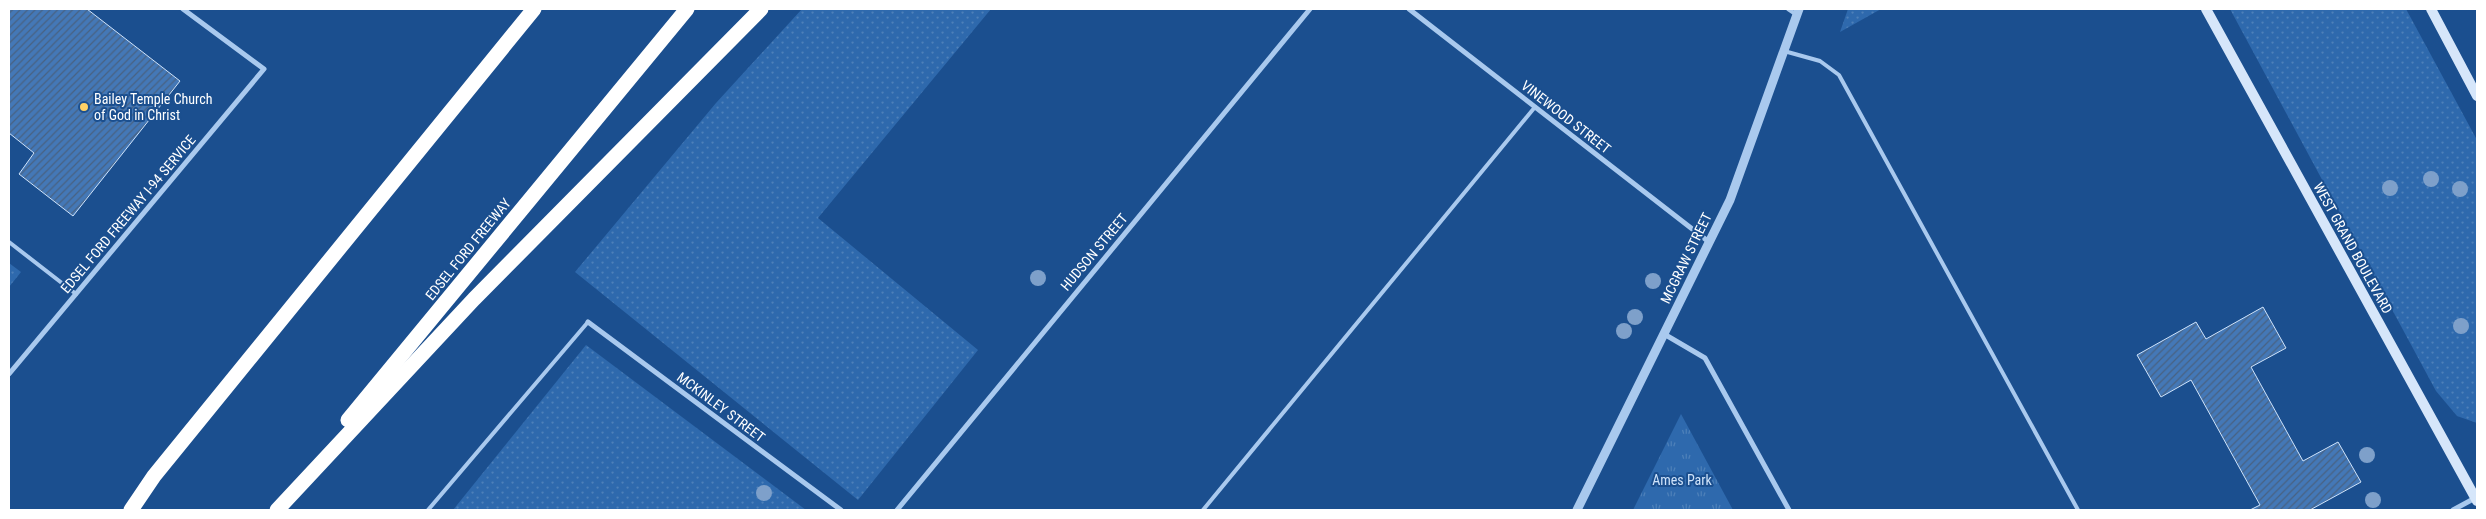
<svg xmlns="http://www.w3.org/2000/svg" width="2486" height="519" viewBox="0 0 2486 519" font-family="'Roboto Condensed',sans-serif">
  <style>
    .grass { fill: url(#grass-dots) }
    .park { fill: url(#park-tufts) }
    .building { fill: url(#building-hatch); stroke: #cfe3fa }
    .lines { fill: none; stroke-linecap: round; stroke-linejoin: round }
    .service { stroke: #a9c9ee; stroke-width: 4 }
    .minor { stroke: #a9c9ee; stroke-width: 5 }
    .tertiary { stroke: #a9c9ee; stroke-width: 9 }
    .secondary { stroke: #d6e6fa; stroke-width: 10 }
    .motorway { stroke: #fff; stroke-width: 15 }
    .tree { fill: #7ea0ca }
    .poi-dot { fill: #ffd166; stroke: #1b4f8f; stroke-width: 2 }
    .labels { text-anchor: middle; stroke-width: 4; stroke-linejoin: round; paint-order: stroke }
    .poi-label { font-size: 14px; fill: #fff; stroke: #1b4f8f; text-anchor: start }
    .street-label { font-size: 14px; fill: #fff; stroke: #1b4f8f }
    .park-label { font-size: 14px; fill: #cfe3fa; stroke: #1b4f8f }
  </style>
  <defs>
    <pattern id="grass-dots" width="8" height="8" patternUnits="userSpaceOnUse" patternTransform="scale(1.25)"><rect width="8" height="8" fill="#2e69ad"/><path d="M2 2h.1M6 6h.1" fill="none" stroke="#4d80b9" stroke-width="1.8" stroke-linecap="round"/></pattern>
    <pattern id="park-tufts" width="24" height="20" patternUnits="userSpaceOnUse" patternTransform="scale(1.25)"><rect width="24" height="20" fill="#2e69ad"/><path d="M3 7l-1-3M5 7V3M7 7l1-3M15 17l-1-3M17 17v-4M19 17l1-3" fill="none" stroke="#4d80b9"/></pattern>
    <pattern id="building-hatch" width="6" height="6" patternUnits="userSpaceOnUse" patternTransform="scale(1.25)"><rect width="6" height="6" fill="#4478b7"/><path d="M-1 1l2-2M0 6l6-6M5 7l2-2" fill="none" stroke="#486282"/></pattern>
  </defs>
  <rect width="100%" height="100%" fill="#1b4f8f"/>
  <g class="grass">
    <path d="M802 9H991L818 218 978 350 858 500 575 272 716 103Z"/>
    <path d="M1848 9H1881L1840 32Z"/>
    <path d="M2230 9H2406L2477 140V423L2457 416 2436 391Z"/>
    <path d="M9 263 21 272 9 287Z"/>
    <path d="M586 345 806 510H453Z"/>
  </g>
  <path class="park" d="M1681 414 1733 510H1633Z"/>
  <g class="building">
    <path d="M9 9H87L180 81 73 216 19 174 34 153 9 133Z"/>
    <path d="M2263 307 2286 348 2251 367 2303 461 2338 442 2361 482 2310 510H2250L2260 505 2191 380 2161 397 2137 355 2196 322 2206 339Z"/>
  </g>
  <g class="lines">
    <g class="service">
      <path d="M1788 9 1797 15"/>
      <path d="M1784 51 1820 61 1839 75 2078 510"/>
      <path d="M9 242 76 294"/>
      <path d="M428 510 588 322"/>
      <path d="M1203 510 1535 107"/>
    </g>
    <g class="minor">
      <path d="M1409 9 1709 242"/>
      <path d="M588 322 841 510"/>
      <path d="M1664 334 1705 358 1789 510"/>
      <path d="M9 374 264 69 183 9"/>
      <path d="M897 510 1310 9"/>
      <path d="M2453 510 2477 497"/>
    </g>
    <path class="tertiary" d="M1577 510 1730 200 1799 9"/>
    <g class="secondary">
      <path d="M2206 9 2477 501"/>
      <path d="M2431 9 2477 96"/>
    </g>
    <g class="motorway">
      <path d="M348 420 687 9"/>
      <path d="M131 510 154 476 534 9"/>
      <path d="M277 510 474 299 761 9"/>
    </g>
  </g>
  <g class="tree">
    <circle cx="2431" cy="179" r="8"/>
    <circle cx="2390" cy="188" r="8"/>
    <circle cx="2460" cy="189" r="8"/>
    <circle cx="1038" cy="278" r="8"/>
    <circle cx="1653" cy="281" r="8"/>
    <circle cx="1635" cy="317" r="8"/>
    <circle cx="2461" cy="326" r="8"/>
    <circle cx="1624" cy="331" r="8"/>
    <circle cx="2367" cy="455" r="8"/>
    <circle cx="764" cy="493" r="8"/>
    <circle cx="2373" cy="500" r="8"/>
  </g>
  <circle class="poi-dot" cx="84" cy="107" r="5"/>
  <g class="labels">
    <g class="poi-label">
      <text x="94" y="104">Bailey Temple Church<tspan x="94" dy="16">of God in Christ</tspan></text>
    </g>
    <g class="street-label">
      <text transform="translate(1566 117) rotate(38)" y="5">VINEWOOD STREET</text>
      <text transform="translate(128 214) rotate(-50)" y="5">EDSEL FORD FREEWAY I-94 SERVICE</text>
      <text transform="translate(2353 248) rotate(61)" y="5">WEST GRAND BOULEVARD</text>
      <text transform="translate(468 249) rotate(-51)" y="5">EDSEL FORD FREEWAY</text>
      <text transform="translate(1094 252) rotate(-50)" y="5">HUDSON STREET</text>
      <text transform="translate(1686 258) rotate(-64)" y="5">MCGRAW STREET</text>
      <text transform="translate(721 407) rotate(37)" y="5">MCKINLEY STREET</text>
    </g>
    <g class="park-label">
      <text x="1682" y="485">Ames Park</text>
    </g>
  </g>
  <rect width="2486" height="519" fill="none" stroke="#ffffff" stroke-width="20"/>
</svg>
